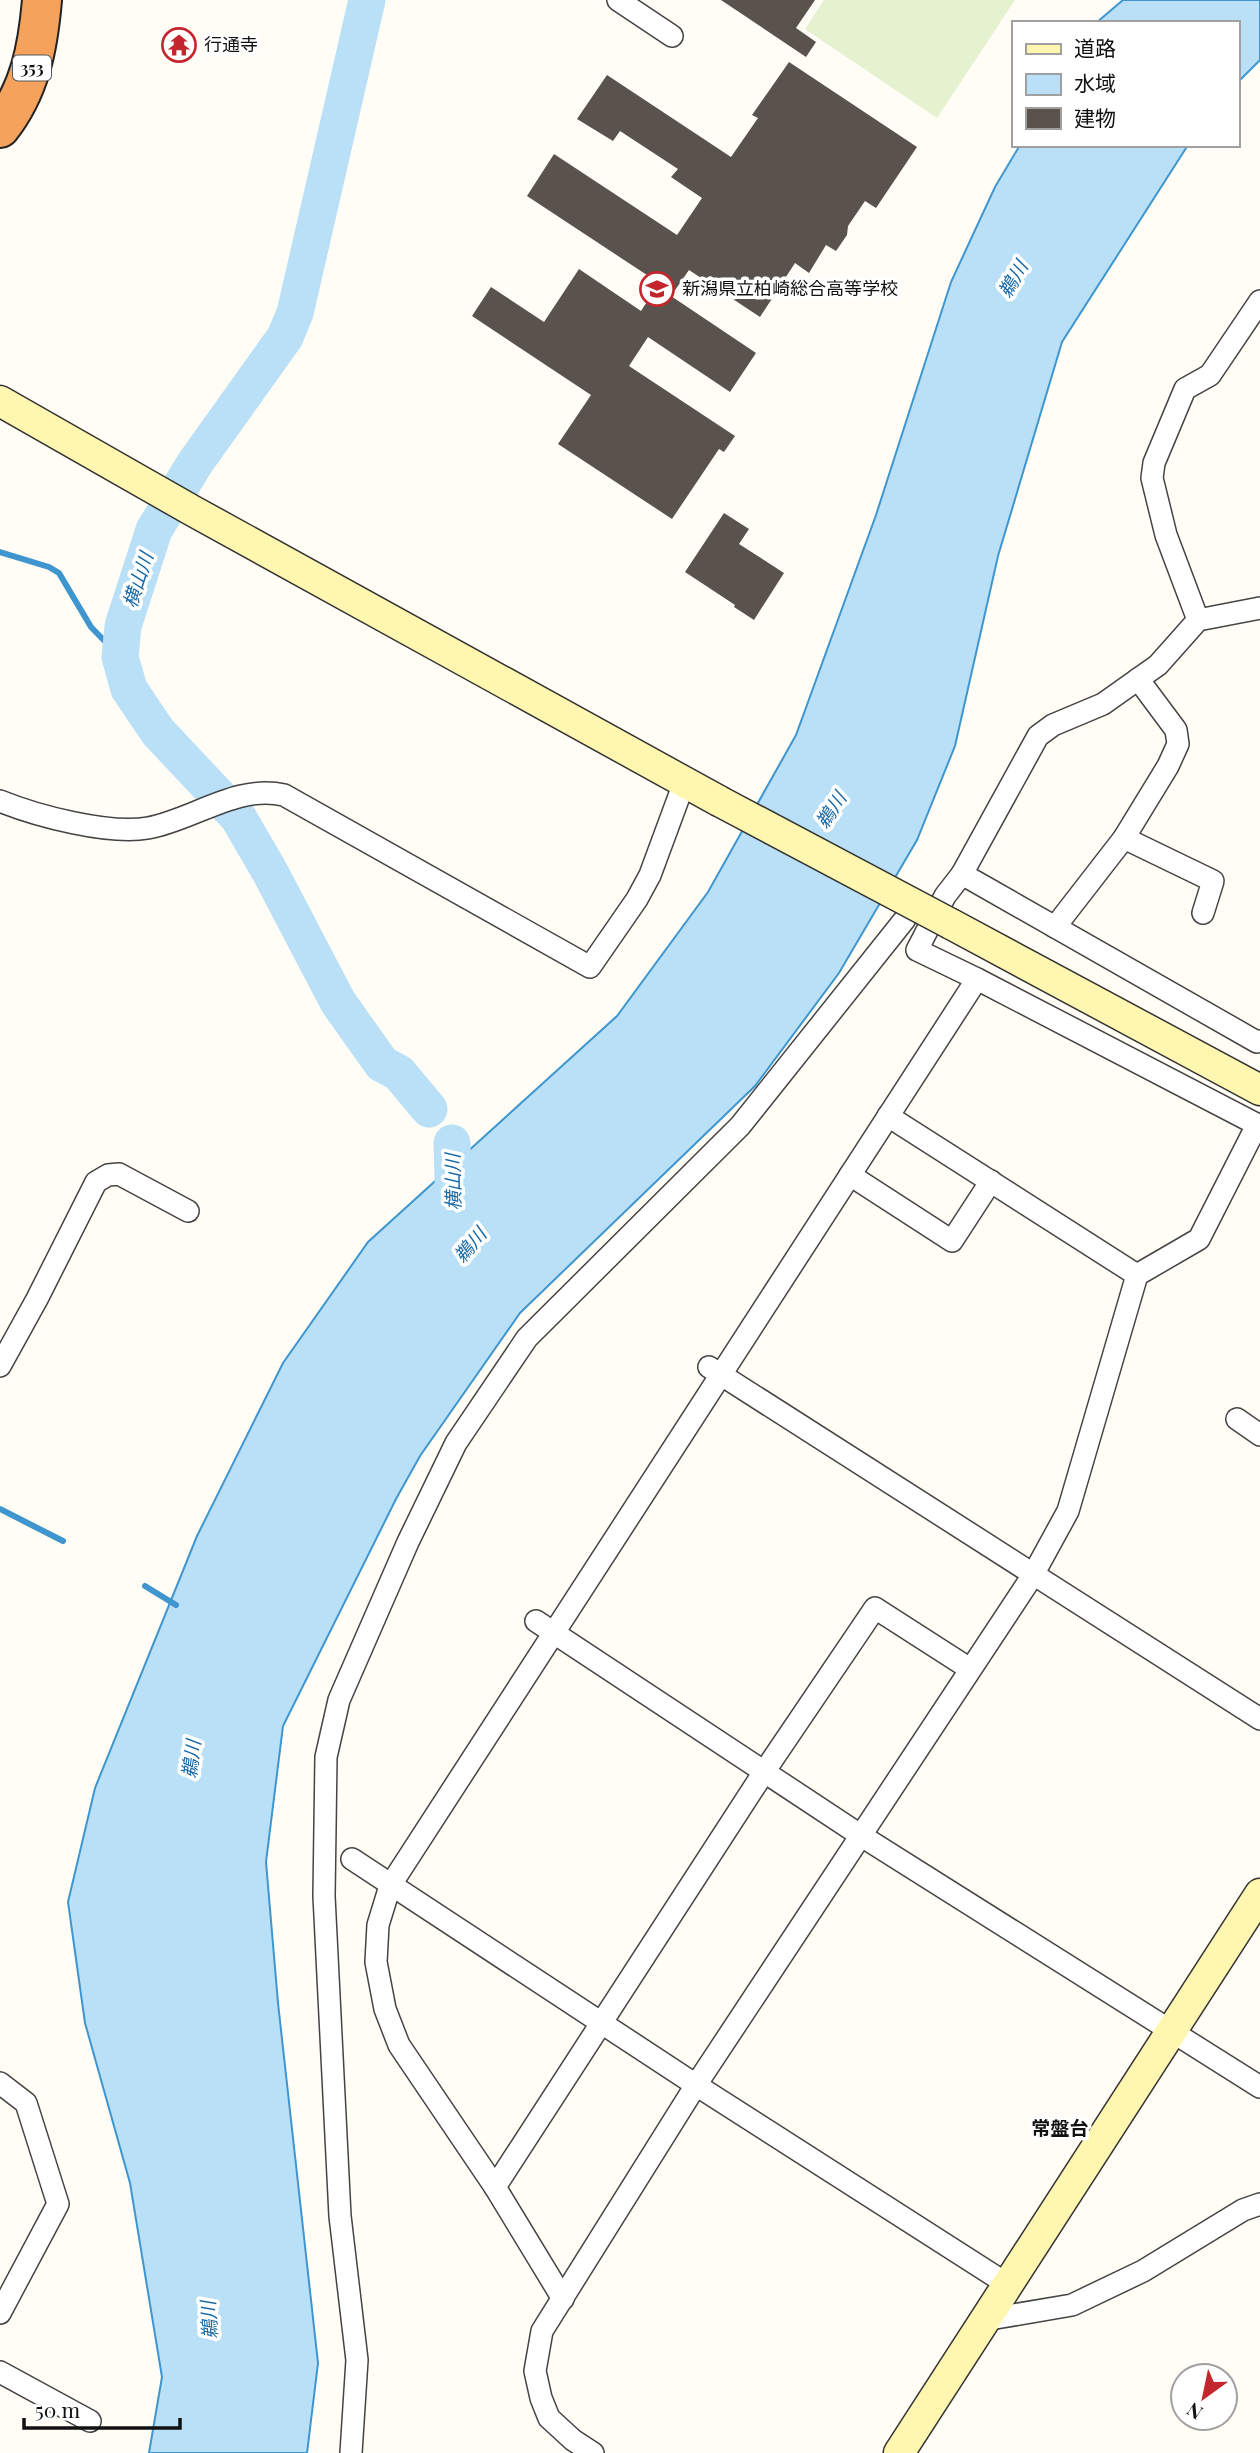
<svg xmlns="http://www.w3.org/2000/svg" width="1260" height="2453" viewBox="0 0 1260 2453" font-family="'Playfair Display','Noto Sans JP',serif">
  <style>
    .pitch { fill: #e6f2cf }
    .water { fill: #b9e0f7; stroke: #3f96cf; stroke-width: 2 }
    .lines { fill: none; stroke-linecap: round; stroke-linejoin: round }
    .stream { stroke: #3f96cf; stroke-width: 6 }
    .river { stroke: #b9e0f7; stroke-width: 37 }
    .building { fill: #5a524d }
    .street-casing { stroke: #444; stroke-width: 24 }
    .secondary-casing { stroke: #333; stroke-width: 33 }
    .highway-casing { stroke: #222; stroke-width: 42 }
    .street { stroke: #fff; stroke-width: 21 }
    .secondary { stroke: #fff6b0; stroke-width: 30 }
    .highway { stroke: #f5a25d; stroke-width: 38 }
    .secondary-bridge-casing { stroke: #333; stroke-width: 33; stroke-linecap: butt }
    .secondary-bridge { stroke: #fff6b0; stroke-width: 30 }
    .labels { text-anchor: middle; stroke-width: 7; stroke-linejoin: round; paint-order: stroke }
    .shield { fill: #fff; stroke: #585858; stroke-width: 2 }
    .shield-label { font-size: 16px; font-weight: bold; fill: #111 }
    .poi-label { font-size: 18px; fill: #111; stroke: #fff; text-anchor: start }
    .water-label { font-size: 19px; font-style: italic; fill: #1768a6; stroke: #fff }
    .neighbourhood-label { font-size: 19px; font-weight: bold; fill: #111; stroke: #fff }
  </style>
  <rect width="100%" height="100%" fill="#fffdf5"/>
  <path class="pitch" d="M824 0H1015L937 118 805 29Z"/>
  <g class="water">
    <path d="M1123 0H1260V60L1237 83V23H1096Z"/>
    <path d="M1020 145H1188L1062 342 998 556 955 746 917 840 839 973 755 1086 520 1313 420 1456 396 1499 283 1726 266 1862 278 2003 318 2363 307 2453H149L162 2377 130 2183 85 2023 68 1902 95 1788 197 1536 283 1363 368 1242 617 1016 708 892 796 735 876 515 951 282 995 187Z"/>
  </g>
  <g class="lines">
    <g class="stream">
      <path d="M0 552 49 567 59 573 91 627 120 657"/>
      <path d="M0 1509 63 1541"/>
      <path d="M145 1586 176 1605"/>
    </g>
    <g class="river">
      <path d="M367 0 295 313 285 337 195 463 154 530 123 626 120 657 129 689 158 732 238 817 270 872 338 1002 382 1064 399 1073 429 1109"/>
      <path d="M452 1143 454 1216"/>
    </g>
  </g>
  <g class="building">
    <path d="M721 0H815L796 28 816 42 806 57Z"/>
    <path d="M789 62 917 147 876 208 865 201 848 226 847 235 836 251 826 245 809 273 795 263 760 317 689 270 671 296 756 353 730 392 648 337 629 366 735 436 724 452 719 449 672 519 558 444 591 395 472 316 491 287 544 322 579 269 641 311 659 283 527 196 554 154 677 235 702 198 671 177 678 169 620 131 613 141 577 119 607 75 731 157 758 118 752 115Z"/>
    <path d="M724 513 749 529 739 544 784 573 754 620 734 607 735 605 685 572Z"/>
  </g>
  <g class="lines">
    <g class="street-casing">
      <g id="street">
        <path d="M618 0 672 36"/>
        <path d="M1260 608 1198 620 1158 665 1103 704 1053 725 1038 736 962 874 945 896 917 950 977 979 1260 1126"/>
        <path d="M1198 620 1166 535 1152 478 1154 463 1185 389 1210 375 1260 301"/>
        <path d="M0 801C37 816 109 835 148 828 193 820 237 784 284 795L590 967 637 899 650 875 684 783"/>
        <path d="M1124 838 1213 881 1203 913"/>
        <path d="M962 874 1257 1042 1260 1041"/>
        <path d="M1055 927 1124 838 1168 766 1178 744 1176 730 1138 679"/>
        <path d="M888 1116 1137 1275"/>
        <path d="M850 1175 952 1241 991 1181"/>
        <path d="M0 1366 37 1299 96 1182 108 1175 119 1174 188 1211"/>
        <path d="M709 1367 1260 1719"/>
        <path d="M1237 1419 1260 1435"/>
        <path d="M536 1621 860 1835 1260 2087"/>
        <path d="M352 1859 696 2085 1007 2284"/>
        <path d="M0 2083 26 2103 58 2204 0 2313"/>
        <path d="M495 2187 764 1772 875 1608 970 1669"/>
        <path d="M563 2299 495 2187 399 2045 385 2009 376 1962 378 1925 390 1886 977 979"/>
        <path d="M984 2320 1072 2305 1143 2271 1243 2210 1260 2204"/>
        <path d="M0 2372 90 2421"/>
        <path d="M351 2453 357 2360 340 2216 324 1896 326 1757 339 1700 408 1542 456 1443 527 1338 740 1126 905 919"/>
        <path d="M593 2453 573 2440 549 2418 541 2398 535 2371 542 2331 696 2085 1033 1575 1068 1511 1137 1275 1199 1239 1257 1125"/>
      </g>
    </g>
    <g class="secondary-casing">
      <g id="secondary">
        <path d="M0 401 193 511 719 801"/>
        <path d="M951 924 1260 1090"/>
        <path d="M899 2453 1260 1894"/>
      </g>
    </g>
    <g class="highway-casing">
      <path id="highway" d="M0 128C30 90 38 47 42 0"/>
    </g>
    <use href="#street" class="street"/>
    <use href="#secondary" class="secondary"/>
    <use href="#highway" class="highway"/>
    <g class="secondary-bridge-casing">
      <path id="secondary-bridge" d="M719 801 951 924"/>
    </g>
    <use href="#secondary-bridge" class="secondary-bridge"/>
  </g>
  <defs>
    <g id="temple-ring" transform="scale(1.75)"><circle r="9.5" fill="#fff" stroke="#c4262e" stroke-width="1.5"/><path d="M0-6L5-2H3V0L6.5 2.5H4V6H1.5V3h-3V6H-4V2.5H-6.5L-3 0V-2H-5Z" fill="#c4262e"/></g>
    <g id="school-ring" transform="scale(1.75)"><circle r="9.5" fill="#fff" stroke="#c4262e" stroke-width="1.5"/><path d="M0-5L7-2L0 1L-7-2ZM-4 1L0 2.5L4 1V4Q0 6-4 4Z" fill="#c4262e"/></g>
  </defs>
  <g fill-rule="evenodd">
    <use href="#temple-ring" x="179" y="45"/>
    <use href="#school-ring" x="657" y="289"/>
  </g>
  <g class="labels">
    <rect class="shield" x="13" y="55.5" width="38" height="25" rx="5"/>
    <g class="shield-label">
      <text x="32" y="74">353</text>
    </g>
    <g class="poi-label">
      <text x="204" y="51">行通寺</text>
      <text x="682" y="295">新潟県立柏崎総合高等学校</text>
    </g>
    <g class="water-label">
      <text transform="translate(1013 279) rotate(-60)" y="7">鵜川</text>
      <text transform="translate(138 580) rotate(-72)" y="7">横山川</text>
      <text transform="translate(831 810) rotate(-57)" y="7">鵜川</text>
      <text transform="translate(453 1182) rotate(-91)" y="7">横山川</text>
      <text transform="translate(470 1245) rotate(-50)" y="7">鵜川</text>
      <text transform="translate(191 1759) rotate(-83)" y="7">鵜川</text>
      <text transform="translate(209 2320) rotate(-94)" y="7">鵜川</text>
    </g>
    <g class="neighbourhood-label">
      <text x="1060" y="2135">常盤台</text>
    </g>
  </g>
  <rect x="1012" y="21" width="228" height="126" fill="#ffffff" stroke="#a0a0a0" stroke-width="2"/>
  <rect x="1026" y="44" width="35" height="10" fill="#fff6b0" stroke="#a0a0a0" stroke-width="2"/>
  <text x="1074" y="56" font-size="21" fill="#111111">道路</text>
  <rect x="1026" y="74" width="35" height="21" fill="#b9e0f7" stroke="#a0a0a0" stroke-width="2"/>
  <text x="1074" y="91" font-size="21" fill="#111111">水域</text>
  <rect x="1026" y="108" width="35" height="21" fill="#5a524d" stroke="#a0a0a0" stroke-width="2"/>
  <text x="1074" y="126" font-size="21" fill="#111111">建物</text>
  <g transform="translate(1204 2397) rotate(213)"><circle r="33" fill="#ffffff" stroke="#a0a0a0" stroke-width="2"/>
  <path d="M0-5L12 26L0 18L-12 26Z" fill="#c4262e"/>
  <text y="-10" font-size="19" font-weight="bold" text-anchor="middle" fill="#111111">N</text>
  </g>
  <path d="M24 2418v10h156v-10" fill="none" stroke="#111111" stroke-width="3.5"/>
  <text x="35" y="2418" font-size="21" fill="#111111" stroke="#ffffff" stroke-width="5" paint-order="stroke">50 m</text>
</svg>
